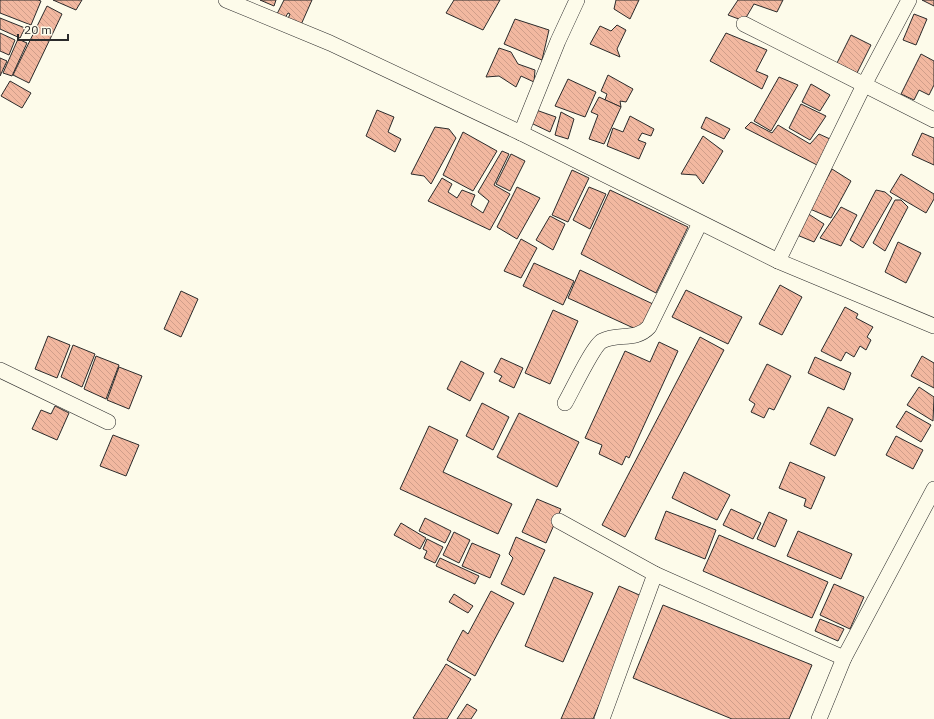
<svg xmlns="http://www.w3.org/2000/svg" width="934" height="719" viewBox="0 0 934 719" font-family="'IBM Plex Sans',sans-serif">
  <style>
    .building { fill: url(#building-back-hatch); stroke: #2b2b2b }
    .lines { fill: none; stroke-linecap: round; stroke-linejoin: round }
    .street-casing { stroke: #2b2b2b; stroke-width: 16 }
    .street { stroke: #fdfbea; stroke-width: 15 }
  </style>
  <defs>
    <pattern id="building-back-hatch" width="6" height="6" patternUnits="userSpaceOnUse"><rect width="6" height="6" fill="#f2b8a0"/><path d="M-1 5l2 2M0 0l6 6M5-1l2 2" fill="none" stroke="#d09e8a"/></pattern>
  </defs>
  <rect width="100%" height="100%" fill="#fdfbea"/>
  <g class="building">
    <path d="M0 0H38L41 1 31 25 0 13Z"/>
    <path d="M53 0H82L76 10Z"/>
    <path d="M260 0H276L274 6Z"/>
    <path d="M284 0H312L300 27 287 21 290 14 288 13 285 18 277 14Z"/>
    <path d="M454 0H500L483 30 446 13Z"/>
    <path d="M616 0H639L630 19 614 9Z"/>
    <path d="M738 0H783L777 12 754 4 744 21 728 15Z"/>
    <path d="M922 0H934V6Z"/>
    <path d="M47 6 62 14 29 83 13 75Z"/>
    <path d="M914 14 927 19 916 45 903 40Z"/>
    <path d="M0 18 25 28 20 38 0 29Z"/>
    <path d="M515 19 549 30 542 60 504 44Z"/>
    <path d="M617 25 626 30 617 49 620 57 590 44 600 26 611 31Z"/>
    <path d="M0 33 15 40 9 55 0 51Z"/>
    <path d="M726 33 767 50 756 71 768 76 762 89 710 61Z"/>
    <path d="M851 35 871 45 857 73 837 63Z"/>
    <path d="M18 39 27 43 12 76 3 73Z"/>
    <path d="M499 48 511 52 518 64 535 70 534 82 521 76 516 87 499 76 486 77Z"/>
    <path d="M921 54 934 61V85L929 95 919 90 914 100 901 94Z"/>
    <path d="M0 58 7 61 0 76Z"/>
    <path d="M608 75 633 89 626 102 620 101 621 107 605 100 607 94 601 91Z"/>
    <path d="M779 77 798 85 771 131 754 121Z"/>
    <path d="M568 79 596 92 585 117 555 106Z"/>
    <path d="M10 81 31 93 22 108 1 96Z"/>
    <path d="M811 84 830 95 820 111 802 102Z"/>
    <path d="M599 97 621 107 604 144 589 139 598 115 591 112Z"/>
    <path d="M801 104 826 116 810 140 789 128Z"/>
    <path d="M377 110 394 117 388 132 401 139 395 152 366 136Z"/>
    <path d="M536 110 556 117 550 132 531 123Z"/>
    <path d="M561 112 574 119 568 139 555 135Z"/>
    <path d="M630 116 654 129 651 136 642 133 638 140 646 143 639 159 607 146 613 128 623 132Z"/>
    <path d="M706 117 730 129 724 139 701 128Z"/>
    <path d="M751 122 772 133 778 125 810 144 819 134 830 139 817 165 745 128Z"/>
    <path d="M435 127 449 129 456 138 431 184 424 176 411 174Z"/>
    <path d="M463 132 497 151 473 191 443 175Z"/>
    <path d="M922 133 934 138V165L912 155Z"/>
    <path d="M703 136 723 151 703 184 696 175 681 174Z"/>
    <path d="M502 151 509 154 494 185 510 194 490 230 428 201 442 178 452 184 448 192 457 198 462 190 475 195 471 205 483 213 489 201 478 192Z"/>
    <path d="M511 154 525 161 510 191 496 184Z"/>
    <path d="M832 169 851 181 831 218 810 209Z"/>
    <path d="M572 170 589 178 568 222 552 215Z"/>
    <path d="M901 174 934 194V199L926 213 890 192Z"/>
    <path d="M517 187 540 198 517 239 497 227Z"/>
    <path d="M589 187 606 194 590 229 573 220Z"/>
    <path d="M610 190 688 227 656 293 581 254Z"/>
    <path d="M876 190 885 192 892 198 863 248 850 240Z"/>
    <path d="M895 200H901L908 207 885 251 873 243Z"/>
    <path d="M841 207 857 215 841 246 820 238Z"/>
    <path d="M807 213 824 224 814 242 797 235Z"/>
    <path d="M550 216 565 224 553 250 536 240Z"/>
    <path d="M521 239 537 248 521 278 504 271Z"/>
    <path d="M898 242 921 253 906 283 885 272Z"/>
    <path d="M534 263 574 281 563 305 523 286Z"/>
    <path d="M580 270 653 304 640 331 568 298Z"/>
    <path d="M780 285 802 297 782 335 759 324Z"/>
    <path d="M686 290 742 317 728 344 672 317Z"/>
    <path d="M181 291 198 299 181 337 164 329Z"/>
    <path d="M845 307 858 314 856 318 873 327 867 337 871 340 866 350 860 346 854 357 846 352 841 361 821 351Z"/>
    <path d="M553 310 578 321 550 384 525 373Z"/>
    <path d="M48 336 70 345 57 378 35 369Z"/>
    <path d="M700 337 724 350 625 537 602 525Z"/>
    <path d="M659 342 678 351 629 458 626 456 622 465 599 454 602 445 585 438 625 351 650 362Z"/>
    <path d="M73 345 95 354 82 387 61 377Z"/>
    <path d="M96 356 119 365 106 399 84 389Z"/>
    <path d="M922 356 934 363V388L911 376Z"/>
    <path d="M815 357 851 373 844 390 808 373Z"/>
    <path d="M501 358 523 368 514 388 499 381 502 376 494 372Z"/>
    <path d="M461 361 484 373 470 401 447 389Z"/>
    <path d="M767 364 791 376 774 410 769 408 764 418 751 412 755 404 749 400Z"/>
    <path d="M119 367 142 376 129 409 107 400Z"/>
    <path d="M919 387 934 397 933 421 907 405Z"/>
    <path d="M482 403 509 417 493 450 466 436Z"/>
    <path d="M55 406 69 413 57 440 32 429 41 410 51 414Z"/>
    <path d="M828 407 853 419 835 456 810 444Z"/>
    <path d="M906 411 931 425 921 442 896 427Z"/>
    <path d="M519 413 579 442 557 487 497 457Z"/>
    <path d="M429 426 458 440 443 472 512 504 498 534 400 489Z"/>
    <path d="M113 435 139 445 126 476 100 466Z"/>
    <path d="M896 436 923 450 913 469 886 455Z"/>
    <path d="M790 462 825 477 811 509 804 506 806 499 779 488Z"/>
    <path d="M684 472 730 495 717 520 672 498Z"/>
    <path d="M537 499 561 509 546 543 522 532Z"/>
    <path d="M731 509 761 523 753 539 723 525Z"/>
    <path d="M666 511 716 530 705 559 655 539Z"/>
    <path d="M769 512 787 520 775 547 757 539Z"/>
    <path d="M425 518 451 531 445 543 419 531Z"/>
    <path d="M401 523 426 538 420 549 394 535Z"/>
    <path d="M798 531 852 554 841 579 787 556Z"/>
    <path d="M454 532 470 540 459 563 443 555Z"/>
    <path d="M719 535 828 582 812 618 703 571Z"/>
    <path d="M516 537 545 550 524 595 501 584 513 558 509 554Z"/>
    <path d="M427 539 443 547 435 563 424 558 427 551 423 549Z"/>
    <path d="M472 543 500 555 490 578 462 566Z"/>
    <path d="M440 558 479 576 475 584 436 566Z"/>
    <path d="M554 577 593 593 563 662 525 646Z"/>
    <path d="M834 584 864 597 850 629 820 615Z"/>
    <path d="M619 586 646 598 593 719H561Z"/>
    <path d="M491 591 514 603 475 676 447 660 463 630 468 634Z"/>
    <path d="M454 594 473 606 468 613 449 602Z"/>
    <path d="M663 605 812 665 789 719H732L633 678Z"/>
    <path d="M820 619 844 629 838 641 815 631Z"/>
    <path d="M446 664 471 679 447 719H415L413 718Z"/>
    <path d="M467 704 477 710 471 719H457Z"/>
  </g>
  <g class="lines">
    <g class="street-casing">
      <g id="street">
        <path d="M226 0 330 43 521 133 778 261 934 326"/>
        <path d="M744 24 934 120"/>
        <path d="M521 133 558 41 577 0"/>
        <path d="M778 261 864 85 909 0"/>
        <path d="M0 370 108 422"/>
        <path d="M565 403C572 391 593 346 602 341 618 332 635 342 649 327L700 223"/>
        <path d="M559 521 655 574 844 658"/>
        <path d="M602 719 655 574"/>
        <path d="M819 719 844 658 934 489"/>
      </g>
    </g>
    <use href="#street" class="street"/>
  </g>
  <path d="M18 34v6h50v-6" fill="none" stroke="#2b2b2b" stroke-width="2"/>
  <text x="24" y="34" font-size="12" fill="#2b2b2b" stroke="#fdfbea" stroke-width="3" paint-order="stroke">20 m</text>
</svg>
